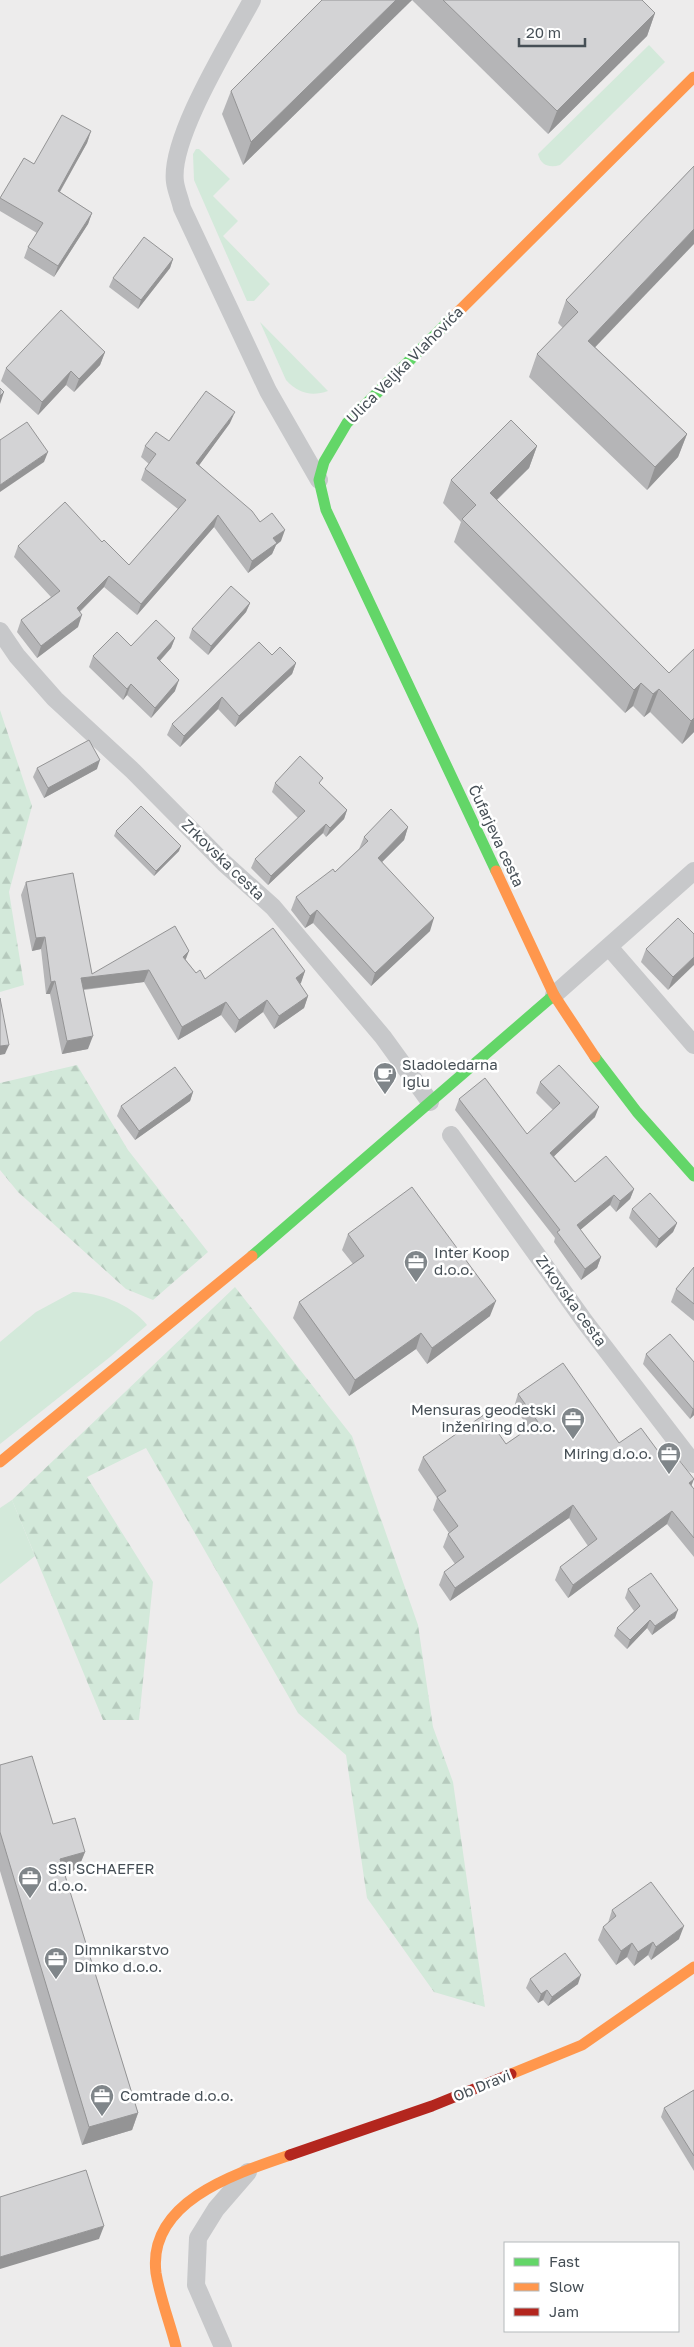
<svg xmlns="http://www.w3.org/2000/svg" width="694" height="2347" viewBox="0 0 694 2347" font-family="'Golos Text',sans-serif">
  <style>
    .grass { fill: #d3e9da }
    .forest { fill: url(#forest-firs) }
    .lines { fill: none; stroke-linecap: round; stroke-linejoin: round }
    .street { stroke: #c7c8ca; stroke-width: 18 }
    .fast { stroke: #63d668; stroke-width: 11 }
    .slow { stroke: #ff974d; stroke-width: 11 }
    .jam { stroke: #b3261e; stroke-width: 11 }
    .wall { fill: #b5b5b7 }
    .shaded-wall { fill: #949495 }
    .building { fill: #d3d3d5; stroke: #949495 }
    .labels { text-anchor: middle; stroke-width: 5; stroke-linejoin: round; paint-order: stroke }
    .street-label { font-size: 15px; fill: #464f56; stroke: #fff }
    .poi-label { font-size: 15px; fill: #464f56; stroke: #fff; text-anchor: start }
  </style>
  <defs>
    <pattern id="forest-firs" width="22" height="20" patternUnits="userSpaceOnUse" patternTransform="scale(1.25)"><rect width="22" height="20" fill="#d3e9da"/><path d="M5 1l3.5 6h-7zM16 11l3.5 6h-7z" fill="#b6cabd"/></pattern>
  </defs>
  <rect width="100%" height="100%" fill="#edecec"/>
  <g class="grass">
    <path d="M649 45 665 62 560 165C550 168 541 166 538 154Z"/>
    <path d="M196 149H199L230 179 213 196 238 221 223 236 270 284 254 301H247L194 180 193 154Z"/>
    <path d="M260 322 328 391C311 397 298 393 286 380Z"/>
    <path d="M73 1292C100 1293 129 1303 147 1325L110 1357 0 1444V1342L36 1312Z"/>
    <path d="M12 1500 35 1556 0 1584V1508Z"/>
  </g>
  <g class="forest">
    <path d="M0 710 32 806 9 892 24 985 0 992Z"/>
    <path d="M77 1065 128 1150 208 1252 153 1300 126 1289 18 1192 0 1170V1083Z"/>
    <path d="M235 1287 352 1436 418 1625 433 1727 453 1782 485 2007 434 1992 367 1898 346 1755 298 1713 146 1448 87 1477 153 1582 139 1720H103L12 1500Z"/>
  </g>
  <g class="lines">
    <g class="street">
      <path d="M252 0C231 40 169 138 175 182 176 190 180 199 182 208L268 391 319 480"/>
      <path d="M0 631 17 656 55 699 133 771 224 863 273 907 383 1037 430 1102"/>
      <path d="M609 947 694 1045"/>
      <path d="M554 995 694 871"/>
      <path d="M451 1135 585 1322 694 1464"/>
      <path d="M223 2347 196 2285 198 2238 216 2209 248 2172"/>
    </g>
    <g class="fast">
      <path d="M453 317 347 423 324 462 319 480 326 510 496 871"/>
      <path d="M595 1057 637 1112 694 1176"/>
      <path d="M252 1256 554 995"/>
    </g>
    <g class="slow">
      <path d="M453 317 694 77"/>
      <path d="M496 871 554 995 595 1057"/>
      <path d="M0 1462 252 1256"/>
      <path d="M511 2074 582 2045 694 1967"/>
      <path d="M176 2347C170 2323 160 2298 156 2273 147 2201 237 2173 290 2155"/>
    </g>
    <path class="jam" d="M290 2155 432 2106 511 2074"/>
  </g>
  <g class="wall">
    <path d="M322 0H412L243 165 222 114 231 91Z"/>
    <path d="M412 0H642L655 13 647 36 548 134Z"/>
    <path d="M91 131 87 143 60 192 92 213 88 224 54 277 24 258 28 247 37 233 0 211V199L24 158 34 164Z"/>
    <path d="M694 166 595 347 687 434 678 457 647 490 529 377 537 354 563 328 558 323 566 300Z"/>
    <path d="M173 259 170 268 138 309 109 287 113 278Z"/>
    <path d="M105 352 100 365 74 392 66 385 38 415 1 381 6 368Z"/>
    <path d="M230 423 199 465 281 541 276 545 272 554 248 573 214 527 137 615 104 587 80 612 78 627 37 658 17 632 21 620 51 597 14 557 18 546 102 542 129 565 178 509 141 480 145 469 149 464 141 457 145 446 169 441Z"/>
    <path d="M537 446 529 468 497 500 669 673 694 649V732L682 744 650 712 644 717 633 706 625 713 454 542 461 522 443 503 451 480Z"/>
    <path d="M250 603 246 612 208 655 189 638 192 629Z"/>
    <path d="M175 638 171 648 160 661 175 691 151 718 127 695 123 700 89 667 93 656 131 646Z"/>
    <path d="M272 655 296 663 292 674 235 727 218 709 180 747 167 735 172 724Z"/>
    <path d="M37 768 97 769 44 798 33 777Z"/>
    <path d="M275 783 321 785 347 810 344 819 326 837 323 833 268 885 251 868 255 859 298 818 272 792Z"/>
    <path d="M408 827 404 840 382 862 430 931 371 986 313 923 305 928 291 910 296 897 335 872 359 849 364 837Z"/>
    <path d="M116 831 179 851 154 876 114 836Z"/>
    <path d="M26 882 92 974 186 960 196 973 205 979 305 971 300 984 308 996 304 1008 274 1029 263 1012 235 1033 221 1015 178 1040 144 982 84 990 88 1049 62 1054 50 994H46L41 949 32 951 21 895Z"/>
    <path d="M694 934 668 990 641 962 646 949Z"/>
    <path d="M540 1082 595 1117 554 1156 575 1182 634 1189 630 1199 616 1212 610 1205 580 1230 601 1257 597 1268 581 1280 554 1242 555 1238 455 1110 459 1099 527 1134 553 1110 536 1093Z"/>
    <path d="M193 1092 190 1101 135 1140 117 1116 121 1106Z"/>
    <path d="M632 1209 677 1223 673 1232 656 1248 629 1218Z"/>
    <path d="M348 1234 490 1316 427 1364 416 1349 349 1396 293 1318 299 1302 353 1264 342 1250Z"/>
    <path d="M694 1267V1321L671 1302 676 1289Z"/>
    <path d="M646 1354 694 1362V1415L690 1419 643 1364Z"/>
    <path d="M518 1394 619 1443 666 1462 692 1486 694 1489V1557L667 1524 568 1598 555 1580 560 1567 588 1546 569 1518 450 1601 439 1585 444 1572 455 1564 443 1547 448 1534 449 1533 433 1510 437 1498 418 1470 423 1457 506 1444 529 1428 514 1407Z"/>
    <path d="M628 1589 675 1618 652 1635 647 1628 627 1649 614 1636 617 1628 634 1611 625 1598Z"/>
    <path d="M0 1765 53 1824 85 1852 78 1869 64 1874 138 2113 132 2130 82 2145 0 1871Z"/>
    <path d="M612 1910 679 1939 651 1960 648 1955 634 1966 627 1957 616 1965 598 1940 603 1927 608 1923Z"/>
    <path d="M530 1979 578 1984 548 2006 543 2000 538 2003 526 1988Z"/>
    <path d="M694 2090V2171L661 2117 664 2108Z"/>
  </g>
  <g class="shaded-wall">
    <path d="M396 0H412L243 165 251 142Z"/>
    <path d="M655 13 647 36 548 134 557 111Z"/>
    <path d="M91 131 87 143 54 202 58 191Z"/>
    <path d="M92 213 88 224 54 277 58 266Z"/>
    <path d="M694 229V244L580 363 588 341Z"/>
    <path d="M173 259 170 268 138 309 141 300Z"/>
    <path d="M105 352 100 365 74 392 79 379Z"/>
    <path d="M71 371 66 385 38 415 42 402Z"/>
    <path d="M4 392 0 404V396Z"/>
    <path d="M235 412 230 423 192 475 196 463Z"/>
    <path d="M687 434 678 457 647 490 655 467Z"/>
    <path d="M537 446 529 468 481 515 490 493Z"/>
    <path d="M48 452 44 462 0 492V485Z"/>
    <path d="M218 515 214 527 137 615 141 604Z"/>
    <path d="M285 530 281 541 276 545 272 554 248 573 252 561 273 538Z"/>
    <path d="M109 576 104 587 72 619 77 608Z"/>
    <path d="M250 603 246 612 208 655 211 646Z"/>
    <path d="M82 615 78 627 37 658 41 646Z"/>
    <path d="M175 638 171 648 153 668 157 658Z"/>
    <path d="M296 663 292 674 235 727 239 716Z"/>
    <path d="M179 680 175 691 151 718 155 708Z"/>
    <path d="M641 683 633 706 625 713 634 690Z"/>
    <path d="M131 684 127 695 123 700 127 689Z"/>
    <path d="M659 689 650 712 644 717 653 694Z"/>
    <path d="M222 697 218 709 180 747 184 736Z"/>
    <path d="M694 718V732L682 744 691 721Z"/>
    <path d="M100 760 97 769 44 798 48 788Z"/>
    <path d="M347 810 344 819 326 837 330 828Z"/>
    <path d="M326 824 323 833 268 885 271 876Z"/>
    <path d="M408 827 404 840 374 870 378 858Z"/>
    <path d="M181 846 179 851 154 876 156 871Z"/>
    <path d="M317 910 313 923 305 928 310 916Z"/>
    <path d="M434 918 430 931 371 986 375 973Z"/>
    <path d="M45 937 41 949 32 951 36 938Z"/>
    <path d="M189 951 184 964 183 957Z"/>
    <path d="M694 957V965L668 990 673 977Z"/>
    <path d="M149 970 144 982 77 990 81 978Z"/>
    <path d="M305 971 301 983 291 991 296 978Z"/>
    <path d="M55 981 50 994H46L51 982Z"/>
    <path d="M308 996 304 1008 274 1029 279 1016Z"/>
    <path d="M267 1000 263 1012 235 1033 239 1020Z"/>
    <path d="M226 1002 221 1015 178 1040 182 1027Z"/>
    <path d="M93 1036 88 1049 62 1054 67 1041Z"/>
    <path d="M9 1045 5 1054 0 1055V1046Z"/>
    <path d="M193 1092 190 1101 135 1140 139 1131Z"/>
    <path d="M599 1107 595 1117 547 1163 550 1153Z"/>
    <path d="M634 1189 630 1199 616 1212 620 1201Z"/>
    <path d="M614 1195 610 1205 573 1236 577 1225Z"/>
    <path d="M677 1223 673 1232 656 1248 659 1239Z"/>
    <path d="M601 1257 597 1268 581 1280 585 1269Z"/>
    <path d="M496 1301 490 1316 427 1364 432 1348Z"/>
    <path d="M421 1333 416 1349 349 1396 355 1380Z"/>
    <path d="M693 1409H694V1415L690 1419Z"/>
    <path d="M694 1479 689 1492V1483Z"/>
    <path d="M573 1505 569 1518 450 1601 455 1588Z"/>
    <path d="M672 1511 667 1524 568 1598 573 1585Z"/>
    <path d="M678 1610 675 1618 652 1635 655 1626Z"/>
    <path d="M650 1620 647 1628 627 1649 630 1640Z"/>
    <path d="M85 1852 78 1869 53 1877 60 1859Z"/>
    <path d="M684 1926 679 1939 651 1960 656 1947Z"/>
    <path d="M653 1942 648 1955 634 1966 638 1952Z"/>
    <path d="M632 1943 627 1957 616 1965 621 1951Z"/>
    <path d="M581 1975 578 1984 548 2006 552 1997Z"/>
    <path d="M547 1990 543 2000 538 2003 541 1994Z"/>
    <path d="M138 2113 132 2130 82 2145 89 2127Z"/>
    <path d="M104 2226 99 2239 0 2269V2257Z"/>
  </g>
  <g class="building">
    <path d="M322 0H396L251 142 231 91Z"/>
    <path d="M443 0H642L655 13 557 111Z"/>
    <path d="M62 115 91 131 58 191 92 213 58 266 28 247 43 223 0 198 24 158 34 164Z"/>
    <path d="M694 166V229L588 341 687 434 655 467 537 354 578 312 566 300Z"/>
    <path d="M144 237 173 259 141 300 113 278Z"/>
    <path d="M61 310 105 352 79 379 71 371 42 402 6 368Z"/>
    <path d="M0 388 4 392 0 396Z"/>
    <path d="M206 391 235 412 196 463 252 511 260 522 272 513 285 530 273 538 277 543 252 561 218 515 141 604 109 576 77 608 82 615 41 646 21 620 60 591 18 546 65 502 102 542 104 540 129 565 186 500 145 469 156 454 145 446 156 432 169 441Z"/>
    <path d="M511 420 537 446 490 493 669 673 694 649V718L691 721 659 689 653 694 641 683 634 690 462 519 476 505 451 480Z"/>
    <path d="M27 422 48 452 0 485V440Z"/>
    <path d="M231 586 250 603 211 646 192 629Z"/>
    <path d="M156 620 175 638 157 658 179 680 155 708 131 684 127 689 93 656 117 632 131 646Z"/>
    <path d="M259 642 272 655 280 647 296 663 239 716 222 697 184 736 172 724Z"/>
    <path d="M89 740 100 760 48 788 37 768Z"/>
    <path d="M300 756 323 778 319 783 347 810 330 828 326 824 271 876 255 859 305 811 275 783Z"/>
    <path d="M141 806 181 846 156 871 116 831Z"/>
    <path d="M391 809 408 827 378 858 434 918 375 973 317 910 310 916 296 897 333 869 335 872 368 841 364 837Z"/>
    <path d="M73 873 92 974 175 926 189 951 183 957 196 973 200 970 205 979 273 928 305 971 296 978 308 996 279 1016 267 1000 239 1020 226 1002 182 1027 149 970 81 978 93 1036 67 1041 55 981 51 982 45 937 36 938 26 882Z"/>
    <path d="M678 918 694 934V957L673 977 646 949Z"/>
    <path d="M0 998 9 1045 0 1046Z"/>
    <path d="M559 1065 599 1107 550 1153 575 1182 606 1156 634 1189 620 1201 614 1195 577 1225 601 1257 585 1269 557 1232 560 1230 459 1099 485 1078 527 1134 560 1103 540 1082Z"/>
    <path d="M175 1067 193 1092 139 1131 121 1106Z"/>
    <path d="M412 1187 496 1301 432 1348 421 1333 355 1380 299 1302 364 1256 348 1234Z"/>
    <path d="M650 1193 677 1223 659 1239 632 1209Z"/>
    <path d="M694 1267V1304L676 1289Z"/>
    <path d="M670 1334 694 1362V1409H693L646 1354Z"/>
    <path d="M563 1363 619 1443 641 1428 666 1462 675 1455 694 1479 689 1483 694 1489V1538L672 1511 573 1585 560 1567 597 1539 573 1505 455 1588 444 1572 464 1557 448 1534 458 1526 437 1497 446 1491 423 1457 485 1414 506 1444 538 1422 518 1394Z"/>
    <path d="M651 1573 678 1610 655 1626 650 1620 630 1640 617 1628 640 1606 628 1589Z"/>
    <path d="M32 1756 53 1824 75 1818 85 1852 60 1859 138 2113 89 2127 0 1832V1765Z"/>
    <path d="M651 1882 684 1926 656 1947 653 1942 638 1952 632 1943 621 1951 603 1927 616 1916 612 1910Z"/>
    <path d="M565 1953 581 1975 552 1997 547 1990 541 1994 530 1979Z"/>
    <path d="M694 2090V2156L664 2108Z"/>
    <path d="M86 2170 104 2226 0 2257V2197Z"/>
  </g>
  <defs>
    <g id="cafe-pin" transform="scale(1.25)"><path d="M0 17L-7.5 6A9.5 9.5 0 1 1 7.5 6Z" fill="#80868a" stroke="#fff"/><path d="M-5.5-4.5H6V0H3Q3 3.5 0 3.5H-2.5Q-5.5 3.5-5.5 0ZM3-3.2v2h1.7v-2ZM-6 4.5H4V6H-6Z" fill="#fff"/></g>
    <g id="office-pin" transform="scale(1.25)"><path d="M0 17L-7.5 6A9.5 9.5 0 1 1 7.5 6Z" fill="#80868a" stroke="#fff"/><path d="M-6-3h4V-5.5h4V-3h4V5H-6ZM-1-4.5V-3h2v-1.5ZM-6 0V1H6V0Z" fill="#fff"/></g>
  </defs>
  <g fill-rule="evenodd">
    <use href="#cafe-pin" x="385" y="1074"/>
    <use href="#office-pin" x="416" y="1262"/>
    <use href="#office-pin" x="573" y="1419"/>
    <use href="#office-pin" x="669" y="1454"/>
    <use href="#office-pin" x="30" y="1878"/>
    <use href="#office-pin" x="56" y="1959"/>
    <use href="#office-pin" x="102" y="2096"/>
  </g>
  <g class="labels">
    <g class="street-label">
      <text transform="translate(405 365) rotate(-45)" y="5">Ulica Veljka Vlahovića</text>
      <text transform="translate(496 836) rotate(65)" y="5">Čufarjeva cesta</text>
      <text transform="translate(223 860) rotate(44)" y="5">Zrkovska cesta</text>
      <text transform="translate(571 1301) rotate(54)" y="5">Zrkovska cesta</text>
      <text transform="translate(482 2086) rotate(-22)" y="5">Ob Dravi</text>
    </g>
    <g class="poi-label">
      <text x="402" y="1070">Sladoledarna<tspan x="402" dy="17">Iglu</tspan></text>
      <text x="434" y="1258">Inter Koop<tspan x="434" dy="17">d.o.o.</tspan></text>
      <text x="556" y="1415" text-anchor="end">Mensuras geodetski<tspan x="556" dy="17">inženiring d.o.o.</tspan></text>
      <text x="652" y="1459" text-anchor="end">Miring d.o.o.</text>
      <text x="48" y="1874">SSI SCHAEFER<tspan x="48" dy="17">d.o.o.</tspan></text>
      <text x="74" y="1955">Dimnikarstvo<tspan x="74" dy="17">Dimko d.o.o.</tspan></text>
      <text x="120" y="2101">Comtrade d.o.o.</text>
    </g>
  </g>
  <rect x="504" y="2242" width="175" height="90" fill="#ffffff" stroke="#b5b9bb"/>
  <rect x="514" y="2258" width="25" height="8" fill="#63d668" stroke="#b5b9bb"/>
  <text x="549" y="2267" font-size="15" fill="#464f56">Fast</text>
  <rect x="514" y="2283" width="25" height="8" fill="#ff974d" stroke="#b5b9bb"/>
  <text x="549" y="2292" font-size="15" fill="#464f56">Slow</text>
  <rect x="514" y="2308" width="25" height="8" fill="#b3261e" stroke="#b5b9bb"/>
  <text x="549" y="2317" font-size="15" fill="#464f56">Jam</text>
  <path d="M519 38v8h66v-8" fill="none" stroke="#464f56" stroke-width="2.5"/>
  <text x="526" y="38" font-size="15" fill="#464f56" stroke="#ffffff" stroke-width="4" paint-order="stroke">20 m</text>
</svg>
